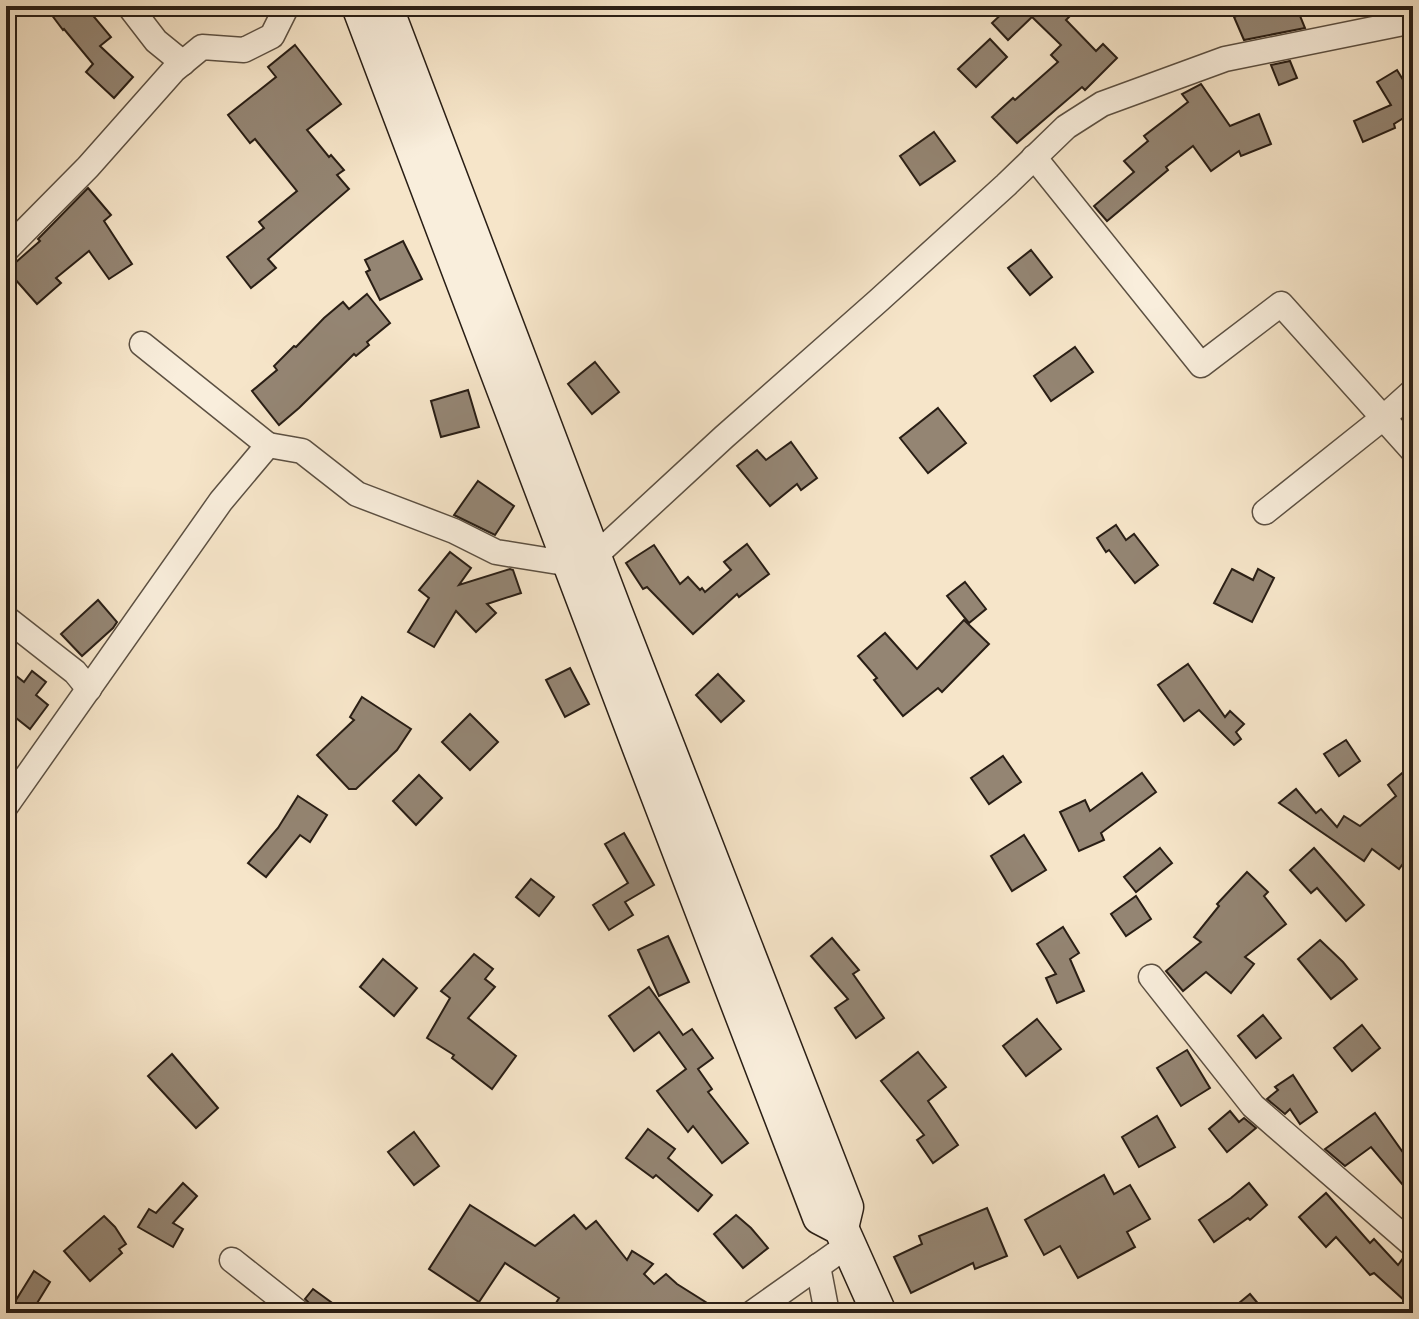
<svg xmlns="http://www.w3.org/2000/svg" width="1419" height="1319" viewBox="0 0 1419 1319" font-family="'Libre Caslon Text',serif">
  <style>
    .building { fill: #948573; stroke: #291e15; stroke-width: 2 }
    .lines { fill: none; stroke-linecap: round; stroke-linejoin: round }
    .street-casing { stroke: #5c5042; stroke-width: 27 }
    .secondary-casing { stroke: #291e15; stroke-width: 37 }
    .street { stroke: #f9eedc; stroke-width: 24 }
    .secondary { stroke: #f9eedc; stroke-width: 34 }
  </style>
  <rect width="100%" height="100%" fill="#f6e5c9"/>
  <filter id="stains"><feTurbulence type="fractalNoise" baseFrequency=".0025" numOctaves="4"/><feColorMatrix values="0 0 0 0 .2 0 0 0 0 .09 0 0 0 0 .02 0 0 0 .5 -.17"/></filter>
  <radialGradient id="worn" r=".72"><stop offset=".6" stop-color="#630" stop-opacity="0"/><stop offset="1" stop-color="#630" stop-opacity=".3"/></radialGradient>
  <g class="building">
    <path d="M45 6H85L111 37 100 46 133 77 114 98 86 72 93 64 64 29 63 30Z"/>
    <path d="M1010 6H1064L1072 14 1066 20 1096 51 1103 44 1117 58 1085 90 1082 87 1017 143 992 117 1013 98 1015 100 1058 62 1051 55 1061 45 1032 17 1008 40 992 23Z"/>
    <path d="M1261 6H1296L1305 28 1244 40 1234 17Z"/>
    <path d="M990 39 1007 57 976 87 958 69Z"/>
    <path d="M295 45 341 104 307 130 329 157 331 155 344 170 337 175 349 189 268 259 276 268 251 288 227 257 264 228 259 222 297 191 255 139 250 143 228 115 276 77 268 67Z"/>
    <path d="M1290 61 1297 78 1279 85 1271 65Z"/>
    <path d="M1397 70 1413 96V112L1394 124 1395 128 1363 142 1354 121 1391 105 1377 82Z"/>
    <path d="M1201 84 1230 126 1259 114 1271 144 1241 156 1239 151 1211 171 1193 146 1166 167 1168 170 1107 221 1094 206 1134 172 1124 161 1148 141 1144 136 1188 102 1182 94Z"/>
    <path d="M934 132 955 161 920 185 900 156Z"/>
    <path d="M88 188 111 215 104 221 132 264 109 279 89 251 56 278 61 283 37 304 7 270 40 241 38 239Z"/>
    <path d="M403 241 422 279 380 300 366 272 370 270 365 260Z"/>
    <path d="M1031 250 1052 277 1030 295 1008 268Z"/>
    <path d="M367 294 390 323 367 342 369 345 356 356 354 354 299 408 279 425 252 391 277 370 274 366 294 346 296 347 324 318 343 302 349 309Z"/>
    <path d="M1075 347 1093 372 1051 401 1034 376Z"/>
    <path d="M595 362 619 392 592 414 568 384Z"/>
    <path d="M468 390 479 427 441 437 431 401Z"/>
    <path d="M938 408 966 443 928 473 900 438Z"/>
    <path d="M791 442 817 478 801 490 797 484 770 506 737 466 757 450 766 460Z"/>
    <path d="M478 481 514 506 495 535 454 515Z"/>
    <path d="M1116 525 1126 540 1134 534 1158 565 1135 583 1109 550 1106 552 1097 538Z"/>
    <path d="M747 544 769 574 739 597 737 594 693 634 647 587 643 589 626 563 654 545 680 584 688 577 700 590 702 588 705 592 731 570 724 562Z"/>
    <path d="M450 552 471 568 459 585 510 569 513 570 521 593 487 604 496 613 476 632 456 611 434 647 408 632 429 598 419 590Z"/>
    <path d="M1232 569 1253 580 1258 569 1274 578 1252 622 1214 603Z"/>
    <path d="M965 582 986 609 969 623 947 596Z"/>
    <path d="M98 600 117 622 113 628 82 656 61 634Z"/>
    <path d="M964 620 989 644 942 692 938 688 903 716 874 680 877 678 858 656 885 633 917 669Z"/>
    <path d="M1188 664 1225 717 1230 711 1244 724 1236 732 1241 739 1234 745 1199 710 1184 721 1158 685Z"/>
    <path d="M6 668 24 682 32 671 46 682 36 695 48 705 30 729 6 710Z"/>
    <path d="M570 668 589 704 565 717 546 680Z"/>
    <path d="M718 674 744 701 721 722 696 695Z"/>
    <path d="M362 697 411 729 397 750 356 789H349L317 755 354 720 350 717Z"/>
    <path d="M470 714 498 742 470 770 442 742Z"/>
    <path d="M1346 740 1360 761 1339 776 1324 754Z"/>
    <path d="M1003 756 1021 782 989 804 971 778Z"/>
    <path d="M1413 764V850L1399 869 1372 849 1364 861 1279 803 1296 789 1316 813 1321 809 1337 827 1344 816 1360 826 1396 796 1388 785Z"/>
    <path d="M1142 773 1156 792 1101 833 1104 840 1079 851 1060 812 1085 800 1090 811Z"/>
    <path d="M419 775 442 798 416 825 393 801Z"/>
    <path d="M298 796 327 815 310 842 300 835 266 877 248 863 278 828Z"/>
    <path d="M624 833 654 885 625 902 633 915 609 930 593 905 628 883 605 844Z"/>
    <path d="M1024 835 1046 870 1012 891 991 856Z"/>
    <path d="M1160 848 1172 863 1136 892 1124 877Z"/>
    <path d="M1314 848 1364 905 1346 921 1317 888 1311 893 1290 870Z"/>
    <path d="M1247 872 1268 892 1264 896 1286 924 1245 957 1254 964 1231 993 1206 972 1183 991 1166 971 1201 942 1194 937 1219 906 1217 904Z"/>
    <path d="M531 879 554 897 539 916 516 897Z"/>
    <path d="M1136 896 1151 919 1126 936 1111 914Z"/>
    <path d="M1063 927 1079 953 1070 959 1084 991 1057 1003 1046 978 1056 974 1037 944Z"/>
    <path d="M668 936 689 982 659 996 638 950Z"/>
    <path d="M832 938 859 970 853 974 884 1018 856 1038 835 1008 848 999 811 956Z"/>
    <path d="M1320 940 1343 962 1357 979 1331 999 1298 959Z"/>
    <path d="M474 954 493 969 485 979 495 987 468 1018 516 1056 492 1089 452 1058 454 1055 427 1038 450 998 441 991Z"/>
    <path d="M383 959 417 988 394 1016 360 987Z"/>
    <path d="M649 987 683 1035 692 1029 713 1058 698 1069 712 1089 708 1092 748 1143 722 1163 693 1126 688 1132 657 1091 686 1069 659 1032 634 1051 609 1016Z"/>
    <path d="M1263 1015 1281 1038 1256 1058 1238 1036Z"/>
    <path d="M1037 1019 1061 1049 1026 1076 1003 1046Z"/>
    <path d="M1362 1025 1380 1048 1352 1071 1334 1048Z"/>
    <path d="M1187 1050 1210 1088 1181 1106 1157 1068Z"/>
    <path d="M918 1052 946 1087 928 1101 958 1145 933 1163 917 1140 924 1135 881 1081Z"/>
    <path d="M172 1054 218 1108 196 1128 148 1076Z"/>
    <path d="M1293 1075 1317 1112 1300 1124 1290 1109 1285 1114 1267 1099 1278 1090 1275 1087Z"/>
    <path d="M1230 1111 1239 1122 1244 1118 1256 1128 1227 1152 1209 1129Z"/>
    <path d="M1375 1113 1402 1151 1413 1142V1197L1371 1147 1345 1166 1325 1149Z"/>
    <path d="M1157 1116 1175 1147 1139 1167 1122 1137Z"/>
    <path d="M648 1129 675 1149 668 1158 712 1195 698 1211 656 1175 653 1178 626 1158Z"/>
    <path d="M414 1132 439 1166 414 1185 388 1152Z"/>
    <path d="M1104 1175 1114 1194 1130 1185 1150 1219 1127 1232 1135 1247 1078 1278 1060 1246 1044 1255 1025 1220Z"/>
    <path d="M183 1183 197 1196 173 1223 183 1229 173 1247 138 1227 149 1209 156 1213Z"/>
    <path d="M1249 1183 1267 1205 1250 1220 1248 1218 1214 1242 1199 1220 1231 1198Z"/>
    <path d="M1326 1193 1370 1243 1374 1239 1398 1265 1404 1257 1413 1260V1292L1405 1301 1374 1273 1370 1275 1336 1237 1326 1247 1299 1217Z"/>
    <path d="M470 1205 535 1246 574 1215 586 1229 596 1221 627 1260 632 1251 653 1264 644 1274 654 1284 666 1274 677 1284 723 1313H550L559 1298 505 1263 479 1302 429 1269Z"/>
    <path d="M987 1208 1007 1256 975 1269 973 1263 911 1293 894 1257 922 1244 919 1236Z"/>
    <path d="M736 1215 751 1228 768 1248 743 1268 714 1234Z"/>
    <path d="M104 1216 115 1227 126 1244 119 1249 122 1253 90 1281 64 1251Z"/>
    <path d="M34 1271 50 1282 31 1313H8Z"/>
    <path d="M313 1289 346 1313H314L313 1307 305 1299Z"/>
    <path d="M1250 1294 1266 1313H1227Z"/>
  </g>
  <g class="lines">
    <g class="street-casing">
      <g id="street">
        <path d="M129 6 156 41 183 63"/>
        <path d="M1034 157 1201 365 1281 304 1413 451"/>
        <path d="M6 250 88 167 174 70 202 47 244 50 272 36 287 6"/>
        <path d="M142 344 268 445"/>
        <path d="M1265 512 1383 418 1413 391"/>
        <path d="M6 618 75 672 89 689"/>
        <path d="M6 806 221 501 268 445 302 451 357 494 454 531 496 552 571 564 594 557 724 437 878 301 1006 185 1066 127 1102 104 1225 59 1413 21"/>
        <path d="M1151 977 1253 1106 1413 1245"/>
        <path d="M232 1260 299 1313"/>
        <path d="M818 1266 827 1313"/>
        <path d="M752 1313 848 1245"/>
      </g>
    </g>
    <g class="secondary-casing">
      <g id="secondary">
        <path d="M359 6 640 748 820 1217 841 1228 879 1313"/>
        <path d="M385 6 615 612 846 1207 841 1228"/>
      </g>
    </g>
    <use href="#street" class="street"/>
    <use href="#secondary" class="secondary"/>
  </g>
  <rect width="1419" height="1319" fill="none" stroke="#f6e5c9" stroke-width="32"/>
  <rect x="8" y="8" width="1403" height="1303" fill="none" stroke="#291e15" stroke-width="4"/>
  <rect x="16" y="16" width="1387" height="1287" fill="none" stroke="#291e15" stroke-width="2"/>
  <rect width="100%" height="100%" filter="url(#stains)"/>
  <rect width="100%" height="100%" fill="url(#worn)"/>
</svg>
